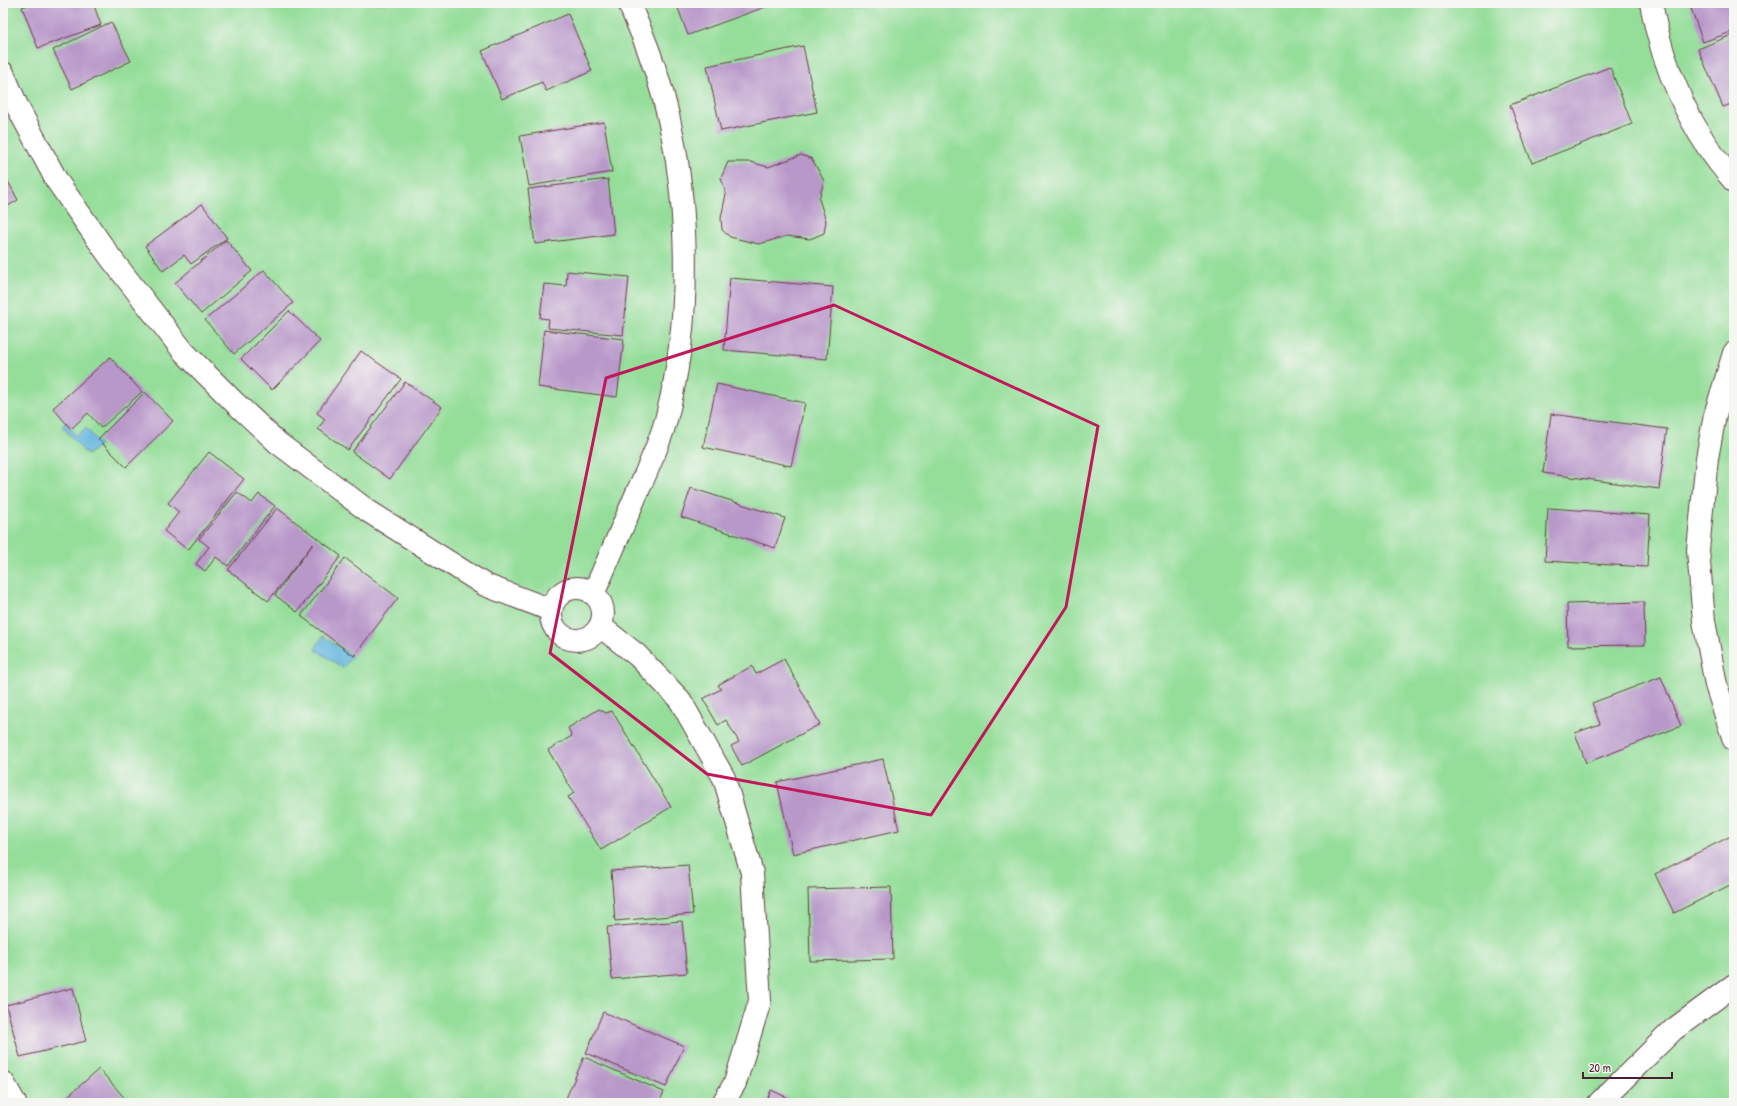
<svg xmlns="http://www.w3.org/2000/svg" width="1737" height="1106" viewBox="0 0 1737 1106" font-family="'Patrick Hand',sans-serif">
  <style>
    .green { fill: #94de9a; stroke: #6f7e62 }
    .water { fill: #65b6e0; stroke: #586a86 }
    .building { fill: #b897c9 }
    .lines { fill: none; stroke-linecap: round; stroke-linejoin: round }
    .minor-casing { stroke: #623c42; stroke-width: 24 }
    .minor { stroke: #fff; stroke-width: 22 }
    .marked { fill: none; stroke: #c2185b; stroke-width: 3; stroke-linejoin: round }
  </style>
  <rect width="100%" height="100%" fill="#f6f6f2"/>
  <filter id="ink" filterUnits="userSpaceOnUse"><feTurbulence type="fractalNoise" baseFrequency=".025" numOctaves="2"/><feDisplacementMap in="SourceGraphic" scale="8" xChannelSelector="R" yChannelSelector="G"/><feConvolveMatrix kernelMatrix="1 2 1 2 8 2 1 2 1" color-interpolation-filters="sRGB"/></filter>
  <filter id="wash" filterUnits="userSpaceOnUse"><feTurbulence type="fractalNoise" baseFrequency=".012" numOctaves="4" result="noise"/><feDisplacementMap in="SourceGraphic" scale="16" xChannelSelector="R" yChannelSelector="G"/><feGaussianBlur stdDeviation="0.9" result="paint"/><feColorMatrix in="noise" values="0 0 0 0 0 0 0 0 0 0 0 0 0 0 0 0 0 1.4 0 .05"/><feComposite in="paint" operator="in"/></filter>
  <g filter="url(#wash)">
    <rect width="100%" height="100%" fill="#e8e2c1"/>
    <rect class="green" x="3" y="3" width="1731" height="1100"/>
    <g class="water">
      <path d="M66 423 76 436 86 428 100 445 87 455 62 426Z"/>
      <path d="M323 636 352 656 343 668 315 649Z"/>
    </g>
    <g id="blocks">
      <g class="building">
        <path d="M33 3H93L101 25 38 48 22 7Z"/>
        <path d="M676 3H776L688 35Z"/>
        <path d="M1689 3H1734V31L1703 42Z"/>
        <path d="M568 14 592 71 546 91 542 82 502 99 482 51Z"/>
        <path d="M111 22 131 61 72 89 53 50Z"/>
        <path d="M1734 34V103L1723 107 1698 49Z"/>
        <path d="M803 46 817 112 721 131 707 66Z"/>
        <path d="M1610 67 1632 124 1532 163 1510 105Z"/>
        <path d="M604 122 612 172 529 186 520 136Z"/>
        <path d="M801 155 812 159 824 181 819 199 826 221 824 233 810 239 787 236 759 244 730 237 722 230 721 218 726 194 721 178 728 162H751L768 167Z"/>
        <path d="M3 172 18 200 3 209Z"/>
        <path d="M608 179 614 234 535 244 528 189Z"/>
        <path d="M202 204 227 238 191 264 184 255 163 271 145 246Z"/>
        <path d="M226 240 252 271 201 314 175 283Z"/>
        <path d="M264 270 293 303 234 354 205 320Z"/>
        <path d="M567 271 629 277 623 335 548 328 549 319 540 318 544 284 566 286Z"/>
        <path d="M730 278 833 287 827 359 724 350Z"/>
        <path d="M289 311 320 341 272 390 241 359Z"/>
        <path d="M544 330 624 339 617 397 538 387Z"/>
        <path d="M361 351 401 379 348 450 318 429 325 419 317 413Z"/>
        <path d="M110 357 142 392 101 428 88 413 71 429 53 408Z"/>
        <path d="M405 382 442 407 390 479 352 452Z"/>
        <path d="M717 384 805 403 791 466 703 447Z"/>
        <path d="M145 392 173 421 126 467 98 439Z"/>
        <path d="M1551 414 1667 429 1659 489 1543 473Z"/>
        <path d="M209 452 244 479 188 550 164 531 179 512 168 503Z"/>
        <path d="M691 488 785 518 775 548 681 517Z"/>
        <path d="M237 492 252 503 259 494 275 506 228 566 216 557 205 571 196 564 209 547 199 539Z"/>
        <path d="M277 508 341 556 297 612 275 595 313 544 268 601 228 570Z"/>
        <path d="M1548 508 1650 515 1647 567 1545 561Z"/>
        <path d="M345 558 398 598 354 656 301 616Z"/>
        <path d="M1644 602 1645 645 1568 646 1567 604Z"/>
        <path d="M784 659 820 724 742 766 731 746 739 742 726 720 718 725 703 699 721 689 718 685 752 666 756 674Z"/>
        <path d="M1661 677 1681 726 1586 763 1575 733 1600 724 1592 703Z"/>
        <path d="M599 709 606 713 612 711 671 807 601 850 568 797 574 793 548 750 572 736 568 728Z"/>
        <path d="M883 759 899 830 793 854 777 782Z"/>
        <path d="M1731 836 1734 841V883L1674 913 1655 874Z"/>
        <path d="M688 865 693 914 615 921 611 871Z"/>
        <path d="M891 887 893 959 810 961 808 889Z"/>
        <path d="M682 921 687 973 612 979 607 927Z"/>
        <path d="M73 988 86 1041 20 1057 6 1005Z"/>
        <path d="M603 1012 684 1046 666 1087 586 1053Z"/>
        <path d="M584 1057 664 1092 659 1103H564Z"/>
        <path d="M99 1069 129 1103H60Z"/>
        <path d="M771 1090 799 1103H766Z"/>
      </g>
    </g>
  </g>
  <g filter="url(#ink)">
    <use href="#blocks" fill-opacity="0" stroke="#623c42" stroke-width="1"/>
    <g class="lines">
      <g class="minor-casing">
        <g id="minor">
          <path d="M1651 3C1662 66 1691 133 1734 181"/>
          <path d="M3 73 18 108 57 181 110 257 184 352 233 401 278 443 368 511 485 585 551 610"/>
          <path d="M1734 353 1715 415 1707 458 1698 550 1704 621 1716 685 1734 740"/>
          <circle cx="577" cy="614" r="26"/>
          <path d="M593 594C608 561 622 528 636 495 647 471 659 445 666 420 696 306 690 162 649 52 643 35 635 19 629 3"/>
          <path d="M600 626 637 655 680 700 724 778 752 873 760 1001 735 1083 723 1103"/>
          <path d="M3 1082 15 1103"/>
          <path d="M1599 1103 1673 1030 1734 985"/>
        </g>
      </g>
      <use href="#minor" class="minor"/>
    </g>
  </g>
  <path class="marked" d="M834 305 1098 426 1066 607 931 815 707 774 550 653 606 378Z"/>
  <rect width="1737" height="1106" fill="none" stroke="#f6f6f2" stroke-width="16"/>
  <path d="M1583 1072v6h89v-6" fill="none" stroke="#4a1f2b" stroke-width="2"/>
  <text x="1589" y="1072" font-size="12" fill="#4a1f2b" stroke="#f6f6f2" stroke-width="3" paint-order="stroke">20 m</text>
</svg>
